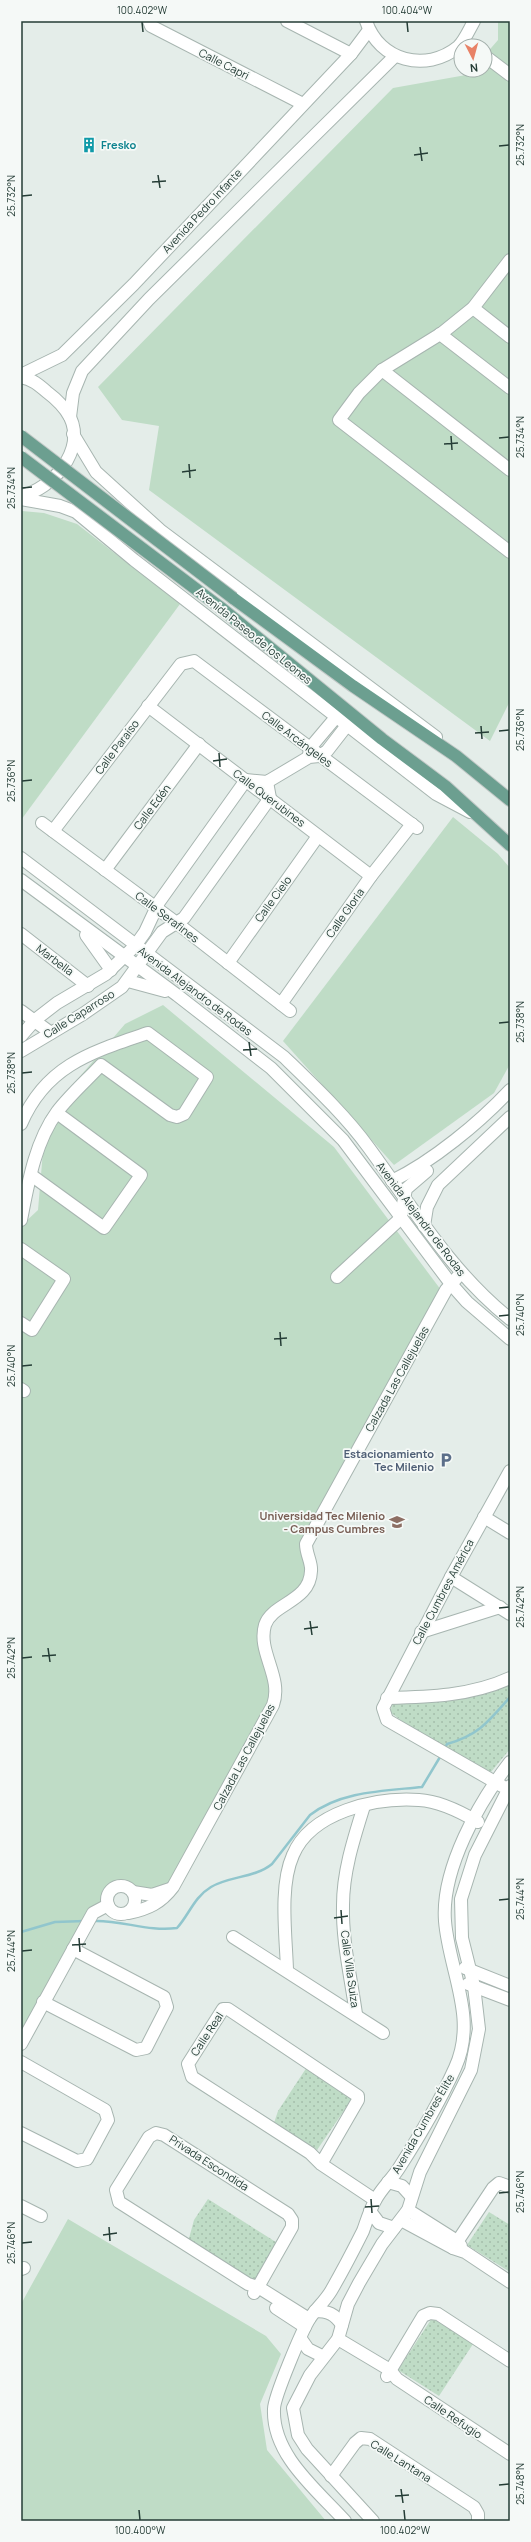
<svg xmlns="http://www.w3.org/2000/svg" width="531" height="2542" viewBox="0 0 531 2542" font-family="Manrope,sans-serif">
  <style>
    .grass { fill: #bfdcc6 }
    .park { fill: url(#park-dots) }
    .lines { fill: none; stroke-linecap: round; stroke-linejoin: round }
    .stream { stroke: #91c6cd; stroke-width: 2.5 }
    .minor-casing { stroke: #a7b5b0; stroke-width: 14 }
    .major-casing { stroke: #c2c9c7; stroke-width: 14 }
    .minor { stroke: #fff; stroke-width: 12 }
    .major { stroke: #6c9f90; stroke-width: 12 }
    .major-bridge-casing { stroke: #c2c9c7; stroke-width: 14; stroke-linecap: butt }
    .major-bridge { stroke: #6c9f90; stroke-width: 12 }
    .ticks { fill: none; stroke: #253d36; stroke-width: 1.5 }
    .labels { text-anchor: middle; stroke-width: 3.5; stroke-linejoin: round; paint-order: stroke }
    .street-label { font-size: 11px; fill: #253d36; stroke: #f5f9f7 }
    .culture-label { font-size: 11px; font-weight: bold; fill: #0d838f; stroke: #f5f9f7; text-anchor: start }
    .service-label { font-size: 11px; font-weight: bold; fill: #4e5e75; stroke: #f5f9f7; text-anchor: end }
    .education-label { font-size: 11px; font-weight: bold; fill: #785e54; stroke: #f5f9f7; text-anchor: end }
    .neatline { fill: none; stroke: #253d36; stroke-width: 1.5 }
    .ticks-label { font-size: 10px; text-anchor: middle; fill: #253d36 }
  </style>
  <defs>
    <pattern id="park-dots" width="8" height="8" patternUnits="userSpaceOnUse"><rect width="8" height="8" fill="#bfdcc6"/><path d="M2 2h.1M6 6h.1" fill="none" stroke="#a4beab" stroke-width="1.8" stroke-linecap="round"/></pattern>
  </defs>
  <rect width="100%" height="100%" fill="#e4ede9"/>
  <g class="grass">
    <path d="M498 21H510V701L490 741 149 490 159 426 122 420 98 387 393 88 466 75 470 70H485V55L498 40Z"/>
    <path d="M22 511 44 513 77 524 180 604 21 820Z"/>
    <path d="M453 817 498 854 510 868V1064L494 1093 394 1165 283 1041Z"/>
    <path d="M163 1005 334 1147 441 1290 305 1547 307 1583 263 1626 272 1703 172 1888 154 1901 118 1880 21 2050V1226L38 1210 46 1116 125 1024Z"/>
    <path d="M68 2219 266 2336 281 2354 260 2404 267 2450 326 2521H21V2304Z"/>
  </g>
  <g class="park">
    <path d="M510 1685V1749L491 1772 411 1728 390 1712 393 1703C433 1703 473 1702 510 1685Z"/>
    <path d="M307 2067 354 2096 317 2150 274 2123 278 2111Z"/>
    <path d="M208 2199 279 2244 257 2283 188 2242 194 2220Z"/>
    <path d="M489 2212 510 2225V2272L467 2245Z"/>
    <path d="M432 2318 473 2344 439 2396 398 2370Z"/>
  </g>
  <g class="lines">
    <g class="stream">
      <path d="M445 1748 447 1744C479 1735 489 1721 510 1697"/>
      <path d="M94 1921C122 1920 148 1932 177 1928 189 1915 194 1897 211 1887 229 1876 255 1878 272 1864L310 1815C341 1791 384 1791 422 1787L440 1757"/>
      <path d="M21 1932 55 1922 85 1921"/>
    </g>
    <g class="minor-casing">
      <g id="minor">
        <path d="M149 21 151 26 303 104"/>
        <path d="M287 21 351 54"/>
        <path d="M366 21C379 61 426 73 458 47 465 40 469 30 474 21"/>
        <path d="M485 56 510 75"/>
        <path d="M510 260 473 308 442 333 382 370 359 393 339 420 510 552"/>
        <path d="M473 308 510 337"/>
        <path d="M440 334 510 388"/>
        <path d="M382 370 510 470"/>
        <path d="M21 375 62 355 134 284 351 54 369 30"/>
        <path d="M21 377C32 379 39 385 47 392 55 398 65 408 70 417 86 451 52 489 21 496"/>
        <path d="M70 417 73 393 82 371 149 299 395 56"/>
        <path d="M73 434 96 472 160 530 436 737"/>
        <path d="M21 499 60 506 76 512 134 560 436 794 470 812"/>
        <path d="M148 706 371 876"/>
        <path d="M309 755 310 748 337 716"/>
        <path d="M42 823 178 924 290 1011"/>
        <path d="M53 831 181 664 194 661 417 828"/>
        <path d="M21 858 284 1057C314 1086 345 1115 369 1148 413 1208 451 1272 510 1319"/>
        <path d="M105 870 199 744"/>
        <path d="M21 880 177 995 271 1068 343 1140 451 1284 467 1302 510 1339"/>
        <path d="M21 934 88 986"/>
        <path d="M86 935 111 970"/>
        <path d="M228 963 318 836"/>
        <path d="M128 981 165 991"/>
        <path d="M281 1004 371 876 412 824"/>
        <path d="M21 1011 51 1033"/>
        <path d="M21 1036 35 1020 57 1003 106 974 135 946 145 932 159 902 246 780 267 782 309 757 319 756 327 751 348 724"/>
        <path d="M21 1051 83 1014 122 987 162 932 184 918 270 798 267 782"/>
        <path d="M21 1124C46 1065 92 1052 148 1033L207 1077 184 1114 177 1117 170 1115 101 1065C87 1080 70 1095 57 1112 35 1142 28 1184 21 1220"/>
        <path d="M31 1175 104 1228 141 1175 57 1113"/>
        <path d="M392 1181C433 1161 479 1123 510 1090"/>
        <path d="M424 1226 427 1207 438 1185 510 1117"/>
        <path d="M21 1249 64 1279 32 1330 21 1323"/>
        <path d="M337 1277 400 1219 406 1189 427 1171"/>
        <path d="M21 1389 24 1391"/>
        <path d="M484 1517 510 1533"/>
        <path d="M451 1577 510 1614"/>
        <path d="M421 1632 500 1607"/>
        <path d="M387 1698C429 1697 471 1696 510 1678"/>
        <path d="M502 1786 387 1720 383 1708 451 1577 510 1471"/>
        <circle cx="121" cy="1900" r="14"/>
        <path d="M133 1892 152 1895 170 1889"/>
        <path d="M129 1913C148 1909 161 1903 173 1887L273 1705C283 1677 257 1652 265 1625 272 1603 310 1602 311 1571 312 1563 306 1554 306 1544L446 1290 461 1273"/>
        <path d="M233 1937 383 2033"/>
        <path d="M465 1968 510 1986"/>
        <path d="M287 1970C286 1936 279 1886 293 1855 311 1812 375 1797 419 1800 439 1801 461 1812 478 1822"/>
        <path d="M468 1984 510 2000"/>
        <path d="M43 2002 136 2050 146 2048 167 2007 164 1997 73 1949"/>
        <path d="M356 2014C351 1978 342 1941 343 1905 343 1871 354 1838 364 1806"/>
        <path d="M21 2044 93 1913 108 1905"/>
        <path d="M21 2062 105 2110 108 2120 87 2159 77 2161 21 2133"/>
        <path d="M321 2164 358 2100V2096L228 2009H223L188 2064 192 2077 310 2153 321 2164 375 2200"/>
        <path d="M388 2182 402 2186 411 2196"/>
        <path d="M21 2206 41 2216"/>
        <path d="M408 2210 457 2241 461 2246"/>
        <path d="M370 2211 379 2223 394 2228"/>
        <path d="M401 2220 453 2248 465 2252 510 2282"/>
        <path d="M453 2248 493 2188 499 2183 510 2187"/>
        <path d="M21 2269 24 2268"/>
        <path d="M254 2293 258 2287 292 2227V2220L288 2214 164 2135 156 2133 149 2137 116 2190 119 2202 248 2284 258 2287 309 2319"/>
        <path d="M276 2308 305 2327"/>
        <path d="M315 2311C328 2311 335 2314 342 2325"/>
        <path d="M301 2339 308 2349 322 2356"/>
        <path d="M338 2339 390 2370 397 2379 510 2454"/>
        <path d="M387 2376 423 2316 430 2313 438 2314 510 2361"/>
        <path d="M331 2476 355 2443 361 2438 370 2439 474 2507 478 2514V2521"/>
        <path d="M345 2521C317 2490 272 2455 274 2409 274 2397 303 2328 310 2318 316 2309 325 2301 331 2291 342 2272 353 2251 363 2231 367 2220 370 2209 376 2199 382 2188 392 2179 399 2168 417 2140 441 2099 455 2068 478 2018 449 1971 445 1921 441 1869 479 1802 510 1762"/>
        <path d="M373 2521 307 2449 298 2435 293 2408 310 2375 338 2339 348 2304 359 2283 382 2244 408 2210 420 2172 471 2070 479 2029 474 1986 462 1938 461 1899 475 1855 510 1786"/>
      </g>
    </g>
    <g class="major-casing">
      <g id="major">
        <path d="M233 598 353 686 456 756 510 800"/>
        <path d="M221 608 382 739 445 786 510 845"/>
      </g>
    </g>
    <use href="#minor" class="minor"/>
    <use href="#major" class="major"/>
    <g class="major-bridge-casing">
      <g id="major-bridge">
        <path d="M21 436 233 598"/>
        <path d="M21 457 221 608"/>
      </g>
    </g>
    <use href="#major-bridge" class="major-bridge"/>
  </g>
  <path class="ticks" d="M142 22 143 32M407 22 408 32M499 146 509 145M420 147 422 161M414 155 428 153M158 175 160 188M152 182 166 181M22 196 32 195M451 436 452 450M499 438 509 437M444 444 458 443M189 464 190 478M182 472 196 470M22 488 32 487M481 726 482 739M499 731 509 730M475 733 489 732M219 753 220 767M213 761 227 759M22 781 32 780M499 1023 509 1022M249 1042 251 1056M243 1050 257 1049M22 1073 32 1072M499 1316 509 1315M280 1332 281 1346M274 1339 287 1338M22 1366 32 1365M499 1608 509 1607M310 1621 312 1635M304 1629 318 1627M48 1648 50 1662M42 1656 56 1655M22 1658 32 1657M499 1900 509 1899M341 1910 342 1924M334 1918 348 1916M79 1938 80 1952M72 1945 86 1944M22 1951 32 1950M499 2193 509 2192M371 2199 372 2213M365 2207 379 2206M109 2227 110 2241M103 2235 117 2233M22 2243 32 2242M499 2485 509 2484M401 2489 403 2503M395 2496 409 2495M139 2510 140 2520M404 2510 405 2520"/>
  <defs>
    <g id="building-bare" transform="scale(1.2)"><path d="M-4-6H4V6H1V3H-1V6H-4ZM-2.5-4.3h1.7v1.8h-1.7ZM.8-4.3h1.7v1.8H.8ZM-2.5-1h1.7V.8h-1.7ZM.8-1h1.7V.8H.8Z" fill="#0f9aa8" stroke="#f5f9f7" stroke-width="2.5" paint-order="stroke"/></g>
    <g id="parking-bare" transform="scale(1.2)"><path d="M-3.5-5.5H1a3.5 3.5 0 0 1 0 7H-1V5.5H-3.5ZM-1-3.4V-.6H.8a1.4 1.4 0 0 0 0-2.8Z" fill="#5c6f8a" stroke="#f5f9f7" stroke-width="2.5" paint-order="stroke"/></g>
    <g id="university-bare" transform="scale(1.2)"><path d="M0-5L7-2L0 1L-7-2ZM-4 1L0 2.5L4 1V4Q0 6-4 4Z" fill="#8d6e63" stroke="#f5f9f7" stroke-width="2.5" paint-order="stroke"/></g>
  </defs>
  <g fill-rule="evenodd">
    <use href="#building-bare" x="89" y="145"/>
    <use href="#parking-bare" x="446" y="1460"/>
    <use href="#university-bare" x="397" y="1522"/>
  </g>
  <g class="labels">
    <g class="street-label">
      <text transform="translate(224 64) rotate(27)" y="4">Calle Capri</text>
      <text transform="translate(202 211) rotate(-47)" y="4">Avenida Pedro Infante</text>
      <text transform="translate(254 636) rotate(39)" y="4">Avenida Paseo de los Leones</text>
      <text transform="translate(297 739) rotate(37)" y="4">Calle Arcángeles</text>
      <text transform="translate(117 747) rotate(-53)" y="4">Calle Paraíso</text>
      <text transform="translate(269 798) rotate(37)" y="4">Calle Querubines</text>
      <text transform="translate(152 807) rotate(-53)" y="4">Calle Edén</text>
      <text transform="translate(273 899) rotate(-54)" y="4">Calle Cielo</text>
      <text transform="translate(345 913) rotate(-55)" y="4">Calle Gloria</text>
      <text transform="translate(167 917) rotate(37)" y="4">Calle Serafines</text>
      <text transform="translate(55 960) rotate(37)" y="4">Marbella</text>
      <text transform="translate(195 991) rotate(37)" y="4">Avenida Alejandro de Rodas</text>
      <text transform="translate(79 1014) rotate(-32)" y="4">Calle Caparroso</text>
      <text transform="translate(421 1219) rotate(53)" y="4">Avenida Alejandro de Rodas</text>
      <text transform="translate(397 1379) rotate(-61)" y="4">Calzada Las Callejuelas</text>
      <text transform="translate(443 1592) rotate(-62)" y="4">Calle Cumbres América</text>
      <text transform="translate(244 1757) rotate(-62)" y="4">Calzada Las Callejuelas</text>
      <text transform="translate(350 1969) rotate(82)" y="4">Calle Villa Suiza</text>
      <text transform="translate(207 2034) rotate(-57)" y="4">Calle Real</text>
      <text transform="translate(423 2124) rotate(-60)" y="4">Avenida Cumbres Élite</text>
      <text transform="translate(209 2163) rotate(33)" y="4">Privada Escondida</text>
      <text transform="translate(453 2417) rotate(34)" y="4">Calle Refugio</text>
      <text transform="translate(401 2461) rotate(32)" y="4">Calle Lantana</text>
    </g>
    <g class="culture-label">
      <text x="101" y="149">Fresko</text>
    </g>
    <g class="service-label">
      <text x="434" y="1458">Estacionamiento<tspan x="434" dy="13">Tec Milenio</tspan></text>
    </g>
    <g class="education-label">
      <text x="385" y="1520">Universidad Tec Milenio<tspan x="385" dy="13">- Campus Cumbres</tspan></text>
    </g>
  </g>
  <rect width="531" height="2542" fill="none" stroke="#f5f9f7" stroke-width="44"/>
  <g transform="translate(473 58) rotate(174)"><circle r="19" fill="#f5f9f7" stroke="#a2aeaa"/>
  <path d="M0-3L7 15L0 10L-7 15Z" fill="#e88267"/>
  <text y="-6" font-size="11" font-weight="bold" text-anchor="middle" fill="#253d36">N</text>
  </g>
  <rect x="22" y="22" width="487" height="2498" class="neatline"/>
  <g class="ticks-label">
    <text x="142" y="14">100.402°W</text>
    <text x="407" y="14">100.404°W</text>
    <text transform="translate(520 145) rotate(-90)" y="4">25.732°N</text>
    <text transform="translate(11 196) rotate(-90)" y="4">25.732°N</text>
    <text transform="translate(520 437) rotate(-90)" y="4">25.734°N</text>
    <text transform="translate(11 488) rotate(-90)" y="4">25.734°N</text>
    <text transform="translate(520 730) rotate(-90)" y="4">25.736°N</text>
    <text transform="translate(11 781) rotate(-90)" y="4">25.736°N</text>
    <text transform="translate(520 1022) rotate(-90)" y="4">25.738°N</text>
    <text transform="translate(11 1073) rotate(-90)" y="4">25.738°N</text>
    <text transform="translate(520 1315) rotate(-90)" y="4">25.740°N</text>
    <text transform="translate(11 1366) rotate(-90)" y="4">25.740°N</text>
    <text transform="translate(520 1607) rotate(-90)" y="4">25.742°N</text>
    <text transform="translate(11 1658) rotate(-90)" y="4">25.742°N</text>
    <text transform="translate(520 1899) rotate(-90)" y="4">25.744°N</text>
    <text transform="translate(11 1951) rotate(-90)" y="4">25.744°N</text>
    <text transform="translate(520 2192) rotate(-90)" y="4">25.746°N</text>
    <text transform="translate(11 2243) rotate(-90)" y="4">25.746°N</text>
    <text transform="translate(520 2484) rotate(-90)" y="4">25.748°N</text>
    <text x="140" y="2534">100.400°W</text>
    <text x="405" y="2534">100.402°W</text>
  </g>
</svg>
